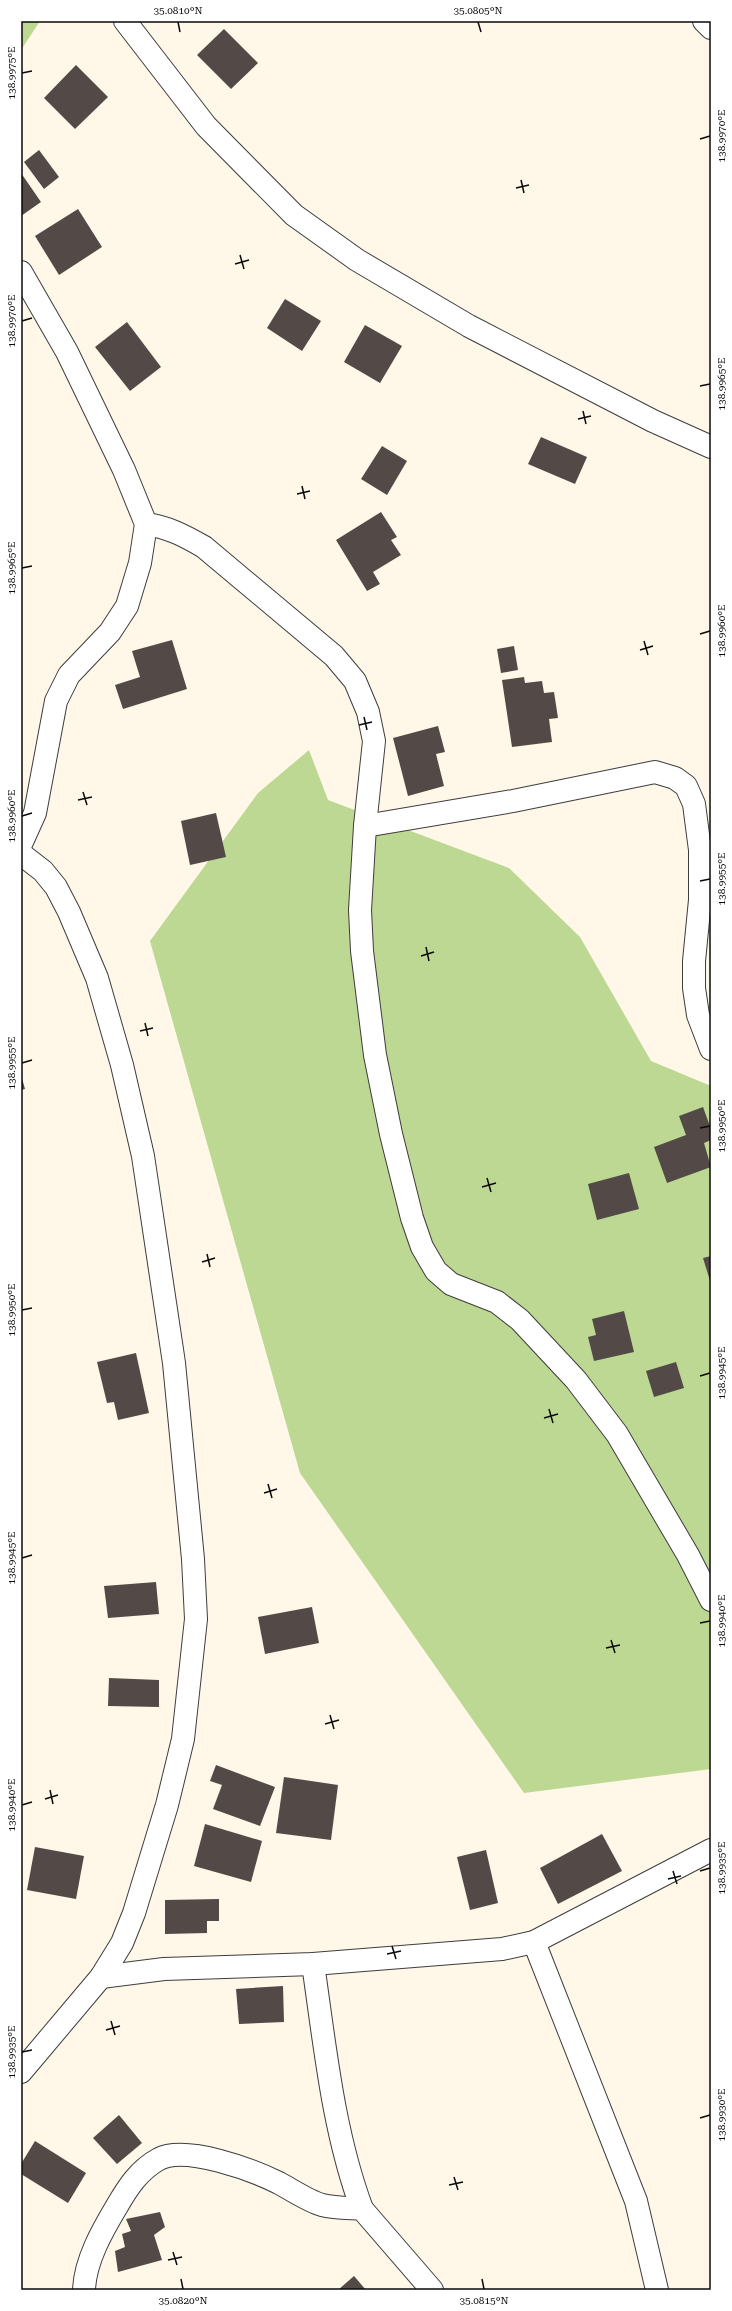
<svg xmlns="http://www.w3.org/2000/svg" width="732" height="2311" viewBox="0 0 732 2311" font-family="'Roboto Serif',serif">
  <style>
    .forest { fill: #bcd892 }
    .building { fill: #534a47 }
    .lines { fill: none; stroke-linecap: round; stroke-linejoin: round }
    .minor-casing { stroke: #3d3d3d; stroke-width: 24 }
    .tertiary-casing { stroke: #3d3d3d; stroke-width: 24 }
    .minor { stroke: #fff; stroke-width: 22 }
    .tertiary { stroke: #fff; stroke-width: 22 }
    .ticks { fill: none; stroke: #0a0a0a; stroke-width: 1.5 }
    .neatline { fill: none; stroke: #0a0a0a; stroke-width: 1.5 }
    .ticks-label { font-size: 10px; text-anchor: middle; fill: #0a0a0a }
  </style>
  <rect width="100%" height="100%" fill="#fff7e7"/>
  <g class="forest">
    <path d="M21 21H40L21 50Z"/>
    <path d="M309 750 328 800 509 868 580 937 651 1061 711 1086V1769L524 1793 300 1473 150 941 258 793Z"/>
  </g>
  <g class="building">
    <path d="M224 29 258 63 231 89 197 55Z"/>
    <path d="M76 65 108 97 75 129 44 98Z"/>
    <path d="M39 150 59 177 44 189 24 162Z"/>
    <path d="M21 173 41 202 21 216Z"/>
    <path d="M78 209 102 247 59 275 35 236Z"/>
    <path d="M285 299 321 321 302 351 267 328Z"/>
    <path d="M127 322 161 367 130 391 95 347Z"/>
    <path d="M365 325 402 346 380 383 344 362Z"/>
    <path d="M541 437 587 457 575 484 528 464Z"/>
    <path d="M382 446 407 461 387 495 361 479Z"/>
    <path d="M381 512 397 537 391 540 401 555 373 572 380 584 367 591 336 540Z"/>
    <path d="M172 640 187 689 123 709 115 685 140 677 132 651Z"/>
    <path d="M514 646 518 670 501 673 497 649Z"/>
    <path d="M524 677 525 683 542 681 544 693 554 692 558 718 549 719 552 742 512 747 502 680Z"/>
    <path d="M438 726 445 752 436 754 444 786 408 796 393 738Z"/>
    <path d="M216 813 226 857 190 865 181 821Z"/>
    <path d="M21 1075 25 1089 21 1090Z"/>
    <path d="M703 1107 711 1129V1140L704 1143 711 1167 667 1183 654 1147 686 1135 679 1116Z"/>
    <path d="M629 1173 639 1209 597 1220 588 1184Z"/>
    <path d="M711 1256V1284L703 1258Z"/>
    <path d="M624 1311 634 1352 594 1361 588 1337 596 1335 592 1319Z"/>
    <path d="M136 1353 149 1413 118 1420 114 1402 107 1403 97 1362Z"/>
    <path d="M676 1362 684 1388 654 1397 646 1371Z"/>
    <path d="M156 1582 159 1614 108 1618 104 1586Z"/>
    <path d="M312 1607 319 1643 265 1654 258 1617Z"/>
    <path d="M109 1678 159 1680V1707L108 1706Z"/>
    <path d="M216 1765 275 1787 260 1826 213 1809 222 1785 210 1781Z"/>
    <path d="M284 1777 338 1785 331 1840 276 1833Z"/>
    <path d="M205 1824 262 1841 251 1882 194 1866Z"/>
    <path d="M602 1834 622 1871 558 1904 540 1868Z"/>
    <path d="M35 1847 84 1856 76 1899 27 1890Z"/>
    <path d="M486 1850 498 1903 470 1910 457 1857Z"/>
    <path d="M219 1899V1921H207V1933L165 1934V1900Z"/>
    <path d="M283 1986 284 2022 239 2024 236 1989Z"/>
    <path d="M119 2115 142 2143 117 2164 93 2138Z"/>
    <path d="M35 2141 86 2173 68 2203 21 2174V2164Z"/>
    <path d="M160 2212 165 2227 154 2235 162 2260 118 2272 115 2251 125 2247 122 2234 131 2231 126 2219Z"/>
    <path d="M354 2276 366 2290H338Z"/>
  </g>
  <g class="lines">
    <g class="minor-casing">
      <g id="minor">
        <path d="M125 21 206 126 294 215 357 260 469 326 653 421 711 447"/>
        <path d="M21 272 67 352 124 470 146 524 140 563 127 606 110 632 69 675 56 701 35 813 21 844"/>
        <path d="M146 524C168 527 185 536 204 547L334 656 355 681 368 712 374 741 365 826 360 910 362 951 375 1055 391 1134 412 1218 422 1247 436 1271 451 1284 497 1302 520 1320 576 1380 617 1434 688 1555 711 1600"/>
        <path d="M365 826 513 801 655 772 675 778 686 786 694 804 700 850V900L694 961V988L698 1015 711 1049"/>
        <path d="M21 854 43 871 56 887 69 912 97 978 122 1065 143 1156 174 1363 193 1559 196 1619 183 1739 167 1805 134 1913 122 1943 101 1977 21 2072"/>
        <path d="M534 1942 636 2201 657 2290"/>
        <path d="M313 1964C325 2046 333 2131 362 2209"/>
        <path d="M101 1977 164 1969 313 1964 502 1949 534 1942 711 1850"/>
        <path d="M84 2290C85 2261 102 2231 117 2206 128 2187 139 2170 159 2159 186 2145 253 2170 279 2183 292 2190 308 2201 322 2205 335 2208 349 2208 362 2209L432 2290"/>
      </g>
    </g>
    <g class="tertiary-casing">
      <path id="tertiary" d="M704 21 711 28"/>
    </g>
    <use href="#minor" class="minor"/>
    <use href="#tertiary" class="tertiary"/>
  </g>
  <path class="ticks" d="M178 22 180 32M478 22 481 32M22 73 32 71M700 139 710 136M521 180 524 193M516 188 529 185M240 255 244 269M235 264 249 260M22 321 32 318M700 386 710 384M583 411 586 424M578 419 591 416M302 486 305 499M297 494 310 491M22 568 32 566M700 634 710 631M644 641 648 655M640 650 653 646M364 717 367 730M359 725 372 722M83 792 87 805M78 800 92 797M22 816 32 813M700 881 710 879M426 947 429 961M421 956 434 952M145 1023 148 1036M140 1031 153 1028M22 1063 32 1060M700 1128 710 1126M487 1178 491 1192M482 1187 496 1183M207 1254 210 1267M202 1262 215 1258M22 1310 32 1308M700 1376 710 1373M549 1409 553 1423M544 1418 558 1414M268 1484 272 1498M264 1493 277 1489M22 1558 32 1555M700 1623 710 1621M611 1640 615 1653M606 1648 620 1645M330 1715 334 1729M325 1724 339 1720M50 1790 53 1804M45 1799 58 1795M22 1805 32 1802M673 1871 677 1884M700 1871 710 1868M668 1879 681 1876M392 1946 396 1959M387 1954 401 1951M111 2021 115 2035M106 2030 120 2026M22 2052 32 2050M700 2118 710 2115M454 2177 458 2190M449 2185 463 2182M173 2252 177 2265M168 2260 182 2257M181 2279 183 2289M482 2279 484 2289"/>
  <rect width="732" height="2311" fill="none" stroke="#ffffff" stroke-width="44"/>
  <rect x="22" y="22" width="688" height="2267" class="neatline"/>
  <g class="ticks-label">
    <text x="178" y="14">35.0810°N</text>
    <text x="478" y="14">35.0805°N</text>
    <text transform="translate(11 73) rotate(-90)" y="4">138.9975°E</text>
    <text transform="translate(721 136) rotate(-90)" y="4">138.9970°E</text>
    <text transform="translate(11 321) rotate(-90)" y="4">138.9970°E</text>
    <text transform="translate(721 384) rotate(-90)" y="4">138.9965°E</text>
    <text transform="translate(11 568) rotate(-90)" y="4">138.9965°E</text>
    <text transform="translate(721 631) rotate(-90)" y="4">138.9960°E</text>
    <text transform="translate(11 816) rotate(-90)" y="4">138.9960°E</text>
    <text transform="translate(721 879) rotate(-90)" y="4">138.9955°E</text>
    <text transform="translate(11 1063) rotate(-90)" y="4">138.9955°E</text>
    <text transform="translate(721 1126) rotate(-90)" y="4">138.9950°E</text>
    <text transform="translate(11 1310) rotate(-90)" y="4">138.9950°E</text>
    <text transform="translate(721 1373) rotate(-90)" y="4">138.9945°E</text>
    <text transform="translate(11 1558) rotate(-90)" y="4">138.9945°E</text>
    <text transform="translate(721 1621) rotate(-90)" y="4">138.9940°E</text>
    <text transform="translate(11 1805) rotate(-90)" y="4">138.9940°E</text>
    <text transform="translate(721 1868) rotate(-90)" y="4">138.9935°E</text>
    <text transform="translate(11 2052) rotate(-90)" y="4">138.9935°E</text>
    <text transform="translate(721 2115) rotate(-90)" y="4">138.9930°E</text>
    <text x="183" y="2304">35.0820°N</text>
    <text x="484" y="2304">35.0815°N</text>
  </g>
</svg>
